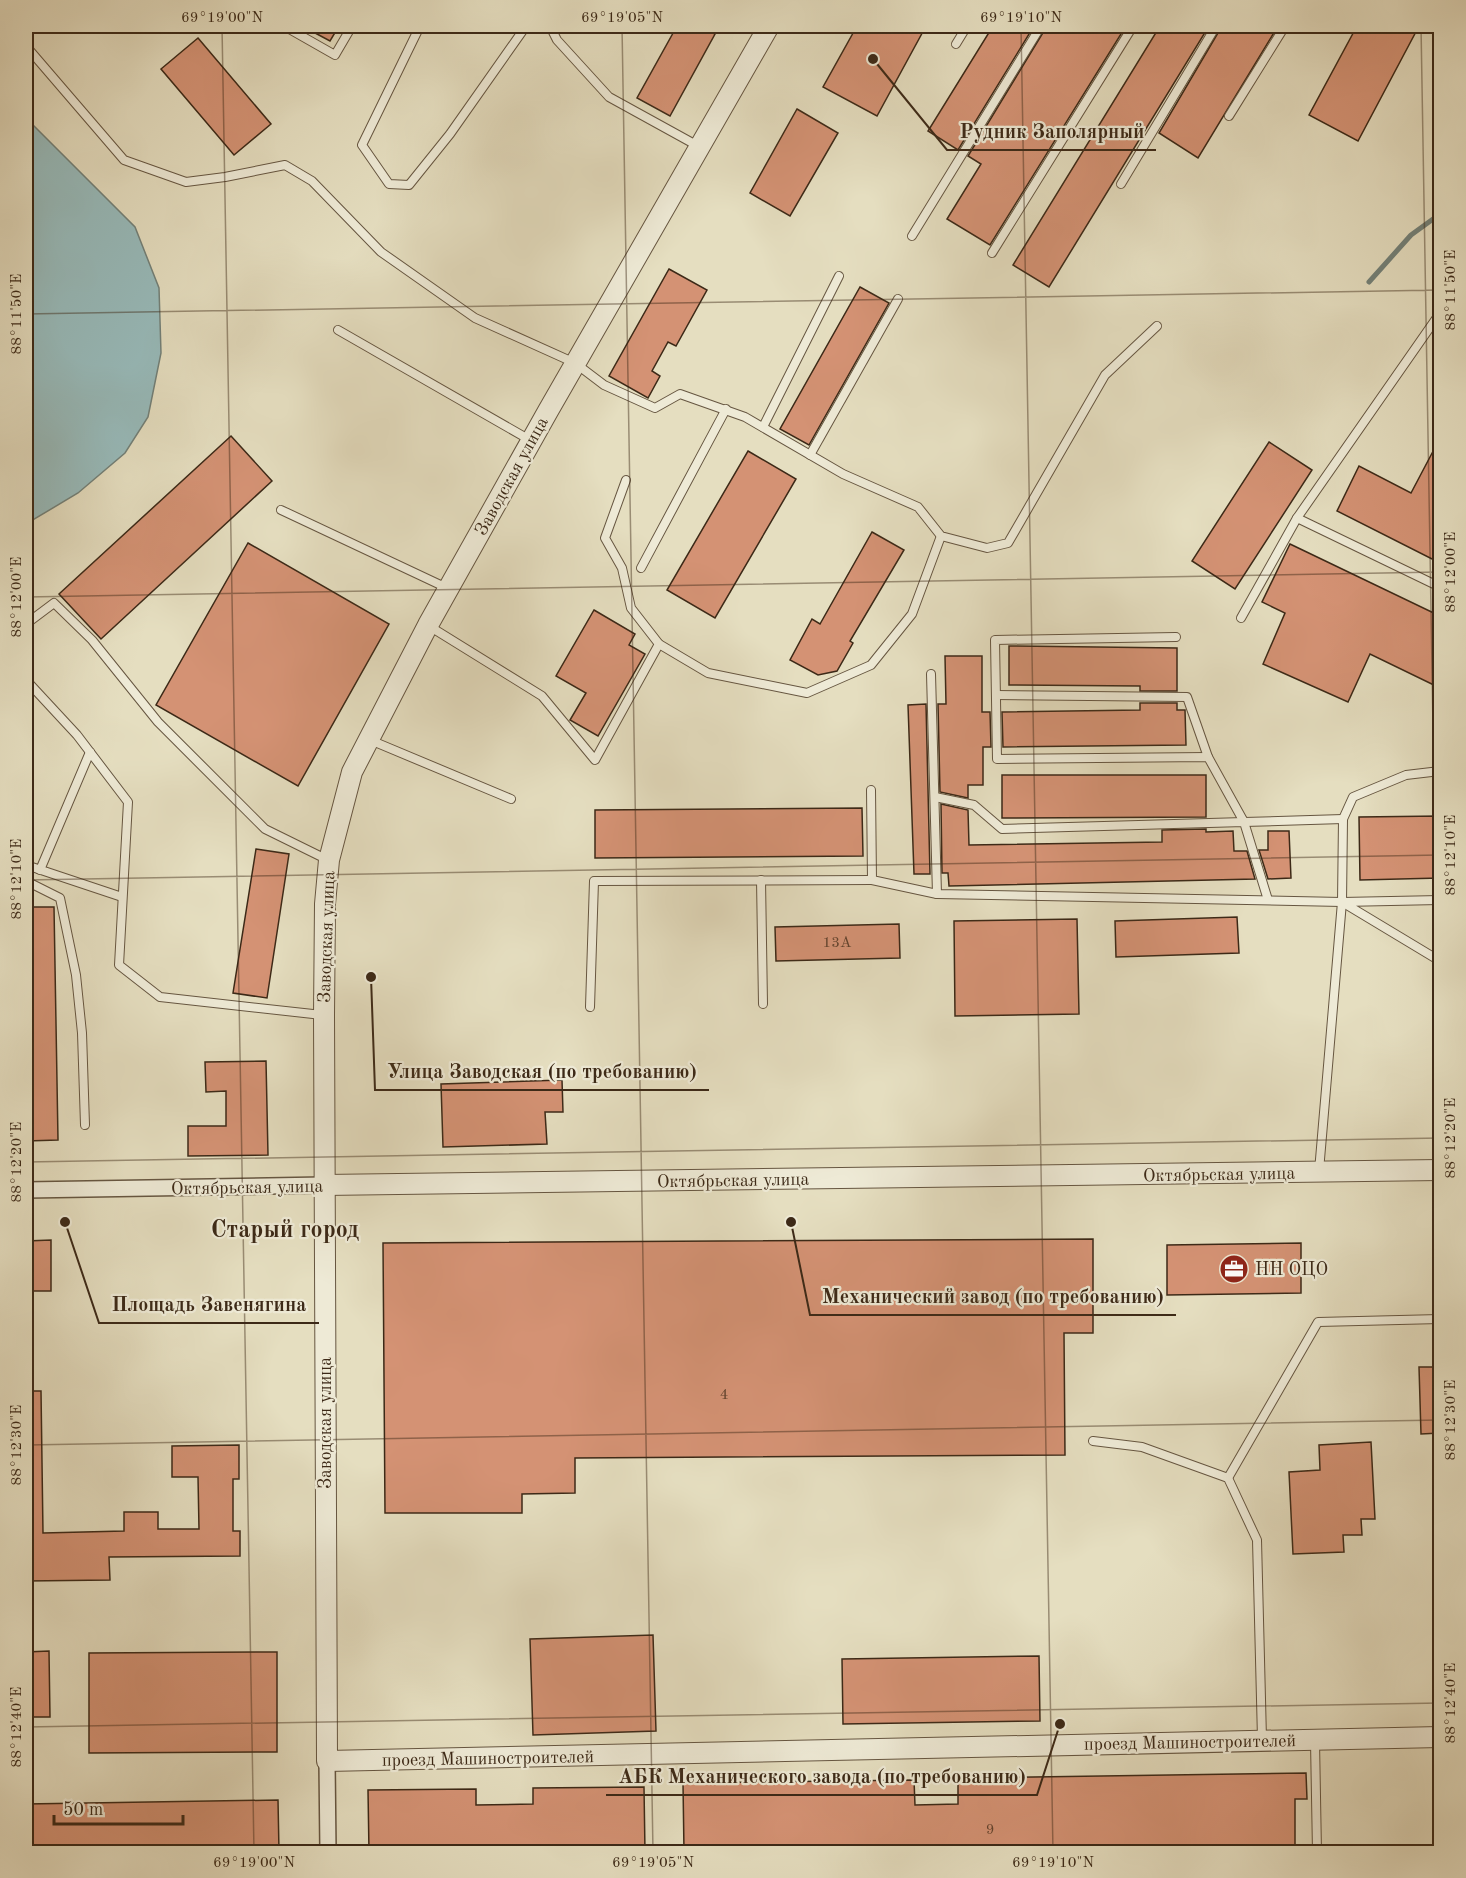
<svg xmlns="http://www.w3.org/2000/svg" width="1466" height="1878" viewBox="0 0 1466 1878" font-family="'Old Standard TT',serif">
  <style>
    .water { fill: #98bbbb; stroke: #738179; stroke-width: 1.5 }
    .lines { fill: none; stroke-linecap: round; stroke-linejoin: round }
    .stream { stroke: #738179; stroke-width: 5 }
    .building { fill: #d49274; stroke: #3c2917; stroke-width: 1.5 }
    .service-casing { stroke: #665641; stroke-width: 10 }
    .minor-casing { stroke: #665641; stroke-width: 18 }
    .tertiary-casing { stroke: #665641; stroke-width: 22 }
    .service { stroke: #eeead6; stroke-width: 8 }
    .minor { stroke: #eeead6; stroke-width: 15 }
    .tertiary { stroke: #eeead6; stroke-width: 20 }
    .ticks { fill: none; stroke: #3c2917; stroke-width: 1.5; stroke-opacity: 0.45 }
    .labels { text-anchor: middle; stroke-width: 4.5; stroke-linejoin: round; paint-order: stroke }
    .number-label { font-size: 15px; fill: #62432e }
    .street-label { font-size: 18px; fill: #3c2917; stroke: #eeead6 }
    .poi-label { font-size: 18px; fill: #3c2917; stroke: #eeead6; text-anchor: start }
    .district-label { font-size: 24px; font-weight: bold; fill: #3c2917; stroke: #eeead6 }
    .leader { fill: none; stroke: #3c2917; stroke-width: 2 }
    .callout-dot { fill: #3c2917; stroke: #eeead6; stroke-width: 2 }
    .callout-label { font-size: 20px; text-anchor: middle; font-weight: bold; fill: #3c2917; stroke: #eeead6; stroke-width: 4.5; stroke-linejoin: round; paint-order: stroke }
    .neatline { fill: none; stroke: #3c2917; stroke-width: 2 }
    .ticks-label { font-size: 15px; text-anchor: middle; fill: #3c2917 }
  </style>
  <rect width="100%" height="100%" fill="#e5dec0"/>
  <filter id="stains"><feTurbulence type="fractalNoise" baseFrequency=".00333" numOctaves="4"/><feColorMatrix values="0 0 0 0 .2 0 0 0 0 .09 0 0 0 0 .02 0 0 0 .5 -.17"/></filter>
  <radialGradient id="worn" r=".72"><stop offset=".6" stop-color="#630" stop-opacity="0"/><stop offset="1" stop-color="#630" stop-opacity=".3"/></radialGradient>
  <path class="water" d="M26 118 135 227 159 288 161 353 148 417 125 453 78 493 26 524Z"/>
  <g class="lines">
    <path class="stream" d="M1369 282 1411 235 1440 214"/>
  </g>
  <g class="building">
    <path d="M302 26H339L330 41Z"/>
    <path d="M677 26H699L715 34 670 116 637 98Z"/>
    <path d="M857 26H926L877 116 823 87Z"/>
    <path d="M993 26H1034L958 150 928 131Z"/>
    <path d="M1047 26H1126L990 245 947 219 981 164 968 156Z"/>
    <path d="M1160 26H1209L1049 287 1013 265Z"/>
    <path d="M1222 26H1278L1198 158 1159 133Z"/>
    <path d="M1357 26H1419L1358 141 1309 115Z"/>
    <path d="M198 38 271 124 234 155 161 69Z"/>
    <path d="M797 109 838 133 790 216 750 193Z"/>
    <path d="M669 269 707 290 676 346 668 342 652 371 660 376 648 398 609 376Z"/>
    <path d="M860 287 889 303 809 445 780 429Z"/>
    <path d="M231 436 272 481 101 639 59 594Z"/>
    <path d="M1440 438V563L1337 511 1359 466 1411 493Z"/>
    <path d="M1269 442 1312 470 1235 589 1192 561Z"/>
    <path d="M748 451 796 479 715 618 667 590Z"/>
    <path d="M872 532 904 550 850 641 853 643 837 671 818 675 790 660 812 619 820 624Z"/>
    <path d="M248 543 389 624 298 786 156 705Z"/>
    <path d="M1290 544 1440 616V688L1370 654 1348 702 1263 664 1285 613 1262 602Z"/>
    <path d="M594 610 635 634 629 645 645 654 598 736 570 720 586 693 556 676Z"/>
    <path d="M1009 646 1177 648V691H1140V686L1009 685Z"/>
    <path d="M945 656H982V712H990L991 747H983V785H968V798L940 792 938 704H946Z"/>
    <path d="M1140 703H1177V710H1185L1186 745 1003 747 1002 712 1140 710Z"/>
    <path d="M926 704 930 874H914L908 705Z"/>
    <path d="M1002 775H1206V817L1002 818Z"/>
    <path d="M941 804 968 810 969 845 1162 842V830L1206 829V832L1233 831 1234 851H1247L1255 879 949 886 948 873H942Z"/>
    <path d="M862 808 863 856 595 858V810Z"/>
    <path d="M1440 816V878L1360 880 1359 817Z"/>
    <path d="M1268 831H1289L1291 878 1268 879 1259 850H1268Z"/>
    <path d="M256 849 289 854 267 998 233 993Z"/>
    <path d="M26 907H54L58 1140 26 1141Z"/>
    <path d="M1237 917 1239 953 1116 957 1115 921Z"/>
    <path d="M1077 919 1079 1014 955 1016 954 921Z"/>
    <path d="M899 924 900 958 776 961 775 927Z"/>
    <path d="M266 1061 268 1155 188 1156V1126H226V1091L206 1092 205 1062Z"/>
    <path d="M562 1080 563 1112H545L547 1144 443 1147 441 1084Z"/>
    <path d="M1093 1239V1333H1064L1065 1455 575 1458V1493L522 1494V1513H385L383 1243Z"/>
    <path d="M51 1240V1291H26V1241Z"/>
    <path d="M1301 1243V1293L1167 1295V1245Z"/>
    <path d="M1419 1367H1440V1433L1421 1434Z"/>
    <path d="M26 1391H41L43 1533 124 1531V1512H158V1529H199L198 1477H172V1446L239 1445V1479H233V1531H240V1556L109 1557 110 1580 26 1581Z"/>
    <path d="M1371 1442 1375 1519H1361L1362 1535H1343L1344 1552 1293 1554 1289 1472 1320 1470 1319 1445Z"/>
    <path d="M653 1635 656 1731 533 1735 530 1639Z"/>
    <path d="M49 1651 50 1717H26V1652Z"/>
    <path d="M277 1652V1752L89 1753V1653Z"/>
    <path d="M1039 1656 1040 1721 843 1724 842 1659Z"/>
    <path d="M1306 1773 1307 1799H1295V1852H684L683 1783 914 1780 915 1805 958 1804V1778Z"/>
    <path d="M644 1787 645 1852H369L368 1790 476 1789V1805L533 1804V1788Z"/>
    <path d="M278 1800 279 1852H26V1804Z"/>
  </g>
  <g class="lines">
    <g class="service-casing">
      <g id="service">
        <path d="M284 26 335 55 352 26"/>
        <path d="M420 26 362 145 389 184 409 185 450 134 526 26"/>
        <path d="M550 26 557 40 609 97 698 146"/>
        <path d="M956 44 967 26"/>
        <path d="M26 46 124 160 186 182 225 177 285 165 312 181 381 252 475 318 575 363 604 385 655 408 680 394 745 417 843 474 918 507 941 536 987 548 1008 543 1105 375 1157 326"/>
        <path d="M1229 116 1285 26"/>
        <path d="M1121 184 1216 26"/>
        <path d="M912 236 1041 26"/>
        <path d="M992 253 1133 26"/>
        <path d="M338 330 530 440"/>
        <path d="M763 427 839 276"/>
        <path d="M810 455 898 299"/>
        <path d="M281 510 447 588"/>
        <path d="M1297 518 1440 313"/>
        <path d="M641 568 726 409"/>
        <path d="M1241 618 1297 518 1440 587"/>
        <path d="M26 624 54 603 92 640 158 722 265 829 328 860"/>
        <path d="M429 626 542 696 595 760 659 644 631 608 622 568 605 538 626 480"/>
        <path d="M1176 637 995 640 997 759 1208 757 1244 822 1343 819"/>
        <path d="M659 644 708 673 807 693 871 665 912 614 941 536"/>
        <path d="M931 674 937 894"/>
        <path d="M26 680 77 735 128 802 119 965 160 997 322 1015"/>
        <path d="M996 695 1187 697 1208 757"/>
        <path d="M370 740 511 799"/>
        <path d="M871 790 872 880 937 894 1342 902"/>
        <path d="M935 797 974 805 1002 829 1244 822 1268 900"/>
        <path d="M26 865 122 897"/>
        <path d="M40 870 90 752"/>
        <path d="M761 880 763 1004"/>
        <path d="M26 881 60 898 76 975 82 1033 85 1125"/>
        <path d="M1440 900 1342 902 1440 961"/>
        <path d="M590 1007 594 881 872 880"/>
        <path d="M1319 1171 1342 902 1343 819 1353 797 1406 775 1440 771"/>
        <path d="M1093 1441 1142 1447 1228 1478 1257 1540 1262 1739"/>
        <path d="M1228 1478 1318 1322 1440 1319"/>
        <path d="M1315 1741 1317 1852"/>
      </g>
    </g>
    <g class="minor-casing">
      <g id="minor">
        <path d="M26 1190 324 1185"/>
        <path d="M327 1761 328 1852"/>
      </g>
    </g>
    <g class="tertiary-casing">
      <g id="tertiary">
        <path d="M769 26 548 411 428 625 352 772 329 860 325 904 324 1015 327 1761 1440 1737"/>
        <path d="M324 1185 1440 1170"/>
      </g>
    </g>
    <use href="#service" class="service"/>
    <use href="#minor" class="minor"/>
    <use href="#tertiary" class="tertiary"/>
  </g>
  <path class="ticks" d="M222 26 254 1852M622 26 653 1852M1021 26 1053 1852M1421 26 1440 1135M26 32 384 26M26 314 1440 290M26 597 1440 572M26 880 1440 855M26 1162 1440 1138M26 1445 1440 1420M26 1727 1440 1703"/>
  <defs>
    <g id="office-disc" transform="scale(1.5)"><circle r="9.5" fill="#8f2418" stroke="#eeead6"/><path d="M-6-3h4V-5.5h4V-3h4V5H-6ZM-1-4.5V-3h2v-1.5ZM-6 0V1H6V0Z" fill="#fff"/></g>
  </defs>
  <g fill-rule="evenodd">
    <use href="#office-disc" x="1234" y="1269"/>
  </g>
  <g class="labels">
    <g class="number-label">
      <text x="837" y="947">13А</text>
      <text x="724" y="1399">4</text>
      <text x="990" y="1834">9</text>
    </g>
    <g class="street-label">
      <text transform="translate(511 476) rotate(-61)" y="6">Заводская улица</text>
      <text transform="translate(326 937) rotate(-88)" y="6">Заводская улица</text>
      <text transform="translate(1219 1174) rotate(-1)" y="6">Октябрьская улица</text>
      <text transform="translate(733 1180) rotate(-1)" y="6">Октябрьская улица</text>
      <text transform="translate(247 1187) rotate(-1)" y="6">Октябрьская улица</text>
      <text transform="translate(325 1423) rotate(-90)" y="6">Заводская улица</text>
      <text transform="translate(1190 1742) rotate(-1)" y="6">проезд Машиностроителей</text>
      <text transform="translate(488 1758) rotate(-1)" y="6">проезд Машиностроителей</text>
    </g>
    <g class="poi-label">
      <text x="1255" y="1275">НН ОЦО</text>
    </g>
    <g class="district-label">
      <text x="285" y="1237">Старый город</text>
    </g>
  </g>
  <path class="leader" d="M873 59L947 150H1156M371 977L375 1090H709M791 1222L810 1315H1176M65 1222L99 1323H319M1060 1724L1037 1795H606"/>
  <g class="callout-dot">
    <circle cx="873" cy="59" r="6"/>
    <circle cx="371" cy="977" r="6"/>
    <circle cx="791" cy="1222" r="6"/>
    <circle cx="65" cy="1222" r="6"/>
    <circle cx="1060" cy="1724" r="6"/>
  </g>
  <g class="callout-label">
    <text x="1052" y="138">Рудник Заполярный</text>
    <text x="542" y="1078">Улица Заводская (по требованию)</text>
    <text x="993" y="1303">Механический завод (по требованию)</text>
    <text x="209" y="1311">Площадь Завенягина</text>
    <text x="822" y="1783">АБК Механического завода (по требованию)</text>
  </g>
  <rect width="1466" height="1878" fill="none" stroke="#e5dec0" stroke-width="66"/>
  <path d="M54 1815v9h129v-9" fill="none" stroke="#3c2917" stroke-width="3"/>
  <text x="63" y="1815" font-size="18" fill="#3c2917" stroke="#eeead6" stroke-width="4.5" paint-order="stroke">50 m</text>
  <rect x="33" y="33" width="1400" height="1812" class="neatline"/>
  <g class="ticks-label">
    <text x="222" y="22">69°19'00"N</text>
    <text x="622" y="22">69°19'05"N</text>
    <text x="1021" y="22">69°19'10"N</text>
    <text transform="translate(1450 290) rotate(-90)" y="5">88°11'50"E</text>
    <text transform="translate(16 314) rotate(-90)" y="5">88°11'50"E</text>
    <text transform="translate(1450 572) rotate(-90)" y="5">88°12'00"E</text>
    <text transform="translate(16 597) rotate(-90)" y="5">88°12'00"E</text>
    <text transform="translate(1450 855) rotate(-90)" y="5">88°12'10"E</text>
    <text transform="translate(16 879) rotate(-90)" y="5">88°12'10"E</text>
    <text transform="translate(1450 1138) rotate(-90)" y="5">88°12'20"E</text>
    <text transform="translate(16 1162) rotate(-90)" y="5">88°12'20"E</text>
    <text transform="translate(1450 1420) rotate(-90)" y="5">88°12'30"E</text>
    <text transform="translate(16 1445) rotate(-90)" y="5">88°12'30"E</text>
    <text transform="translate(1450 1703) rotate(-90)" y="5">88°12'40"E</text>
    <text transform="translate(16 1727) rotate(-90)" y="5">88°12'40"E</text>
    <text x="254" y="1867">69°19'00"N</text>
    <text x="653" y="1867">69°19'05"N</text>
    <text x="1053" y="1867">69°19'10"N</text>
  </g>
  <rect width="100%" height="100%" filter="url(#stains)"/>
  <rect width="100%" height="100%" fill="url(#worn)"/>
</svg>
